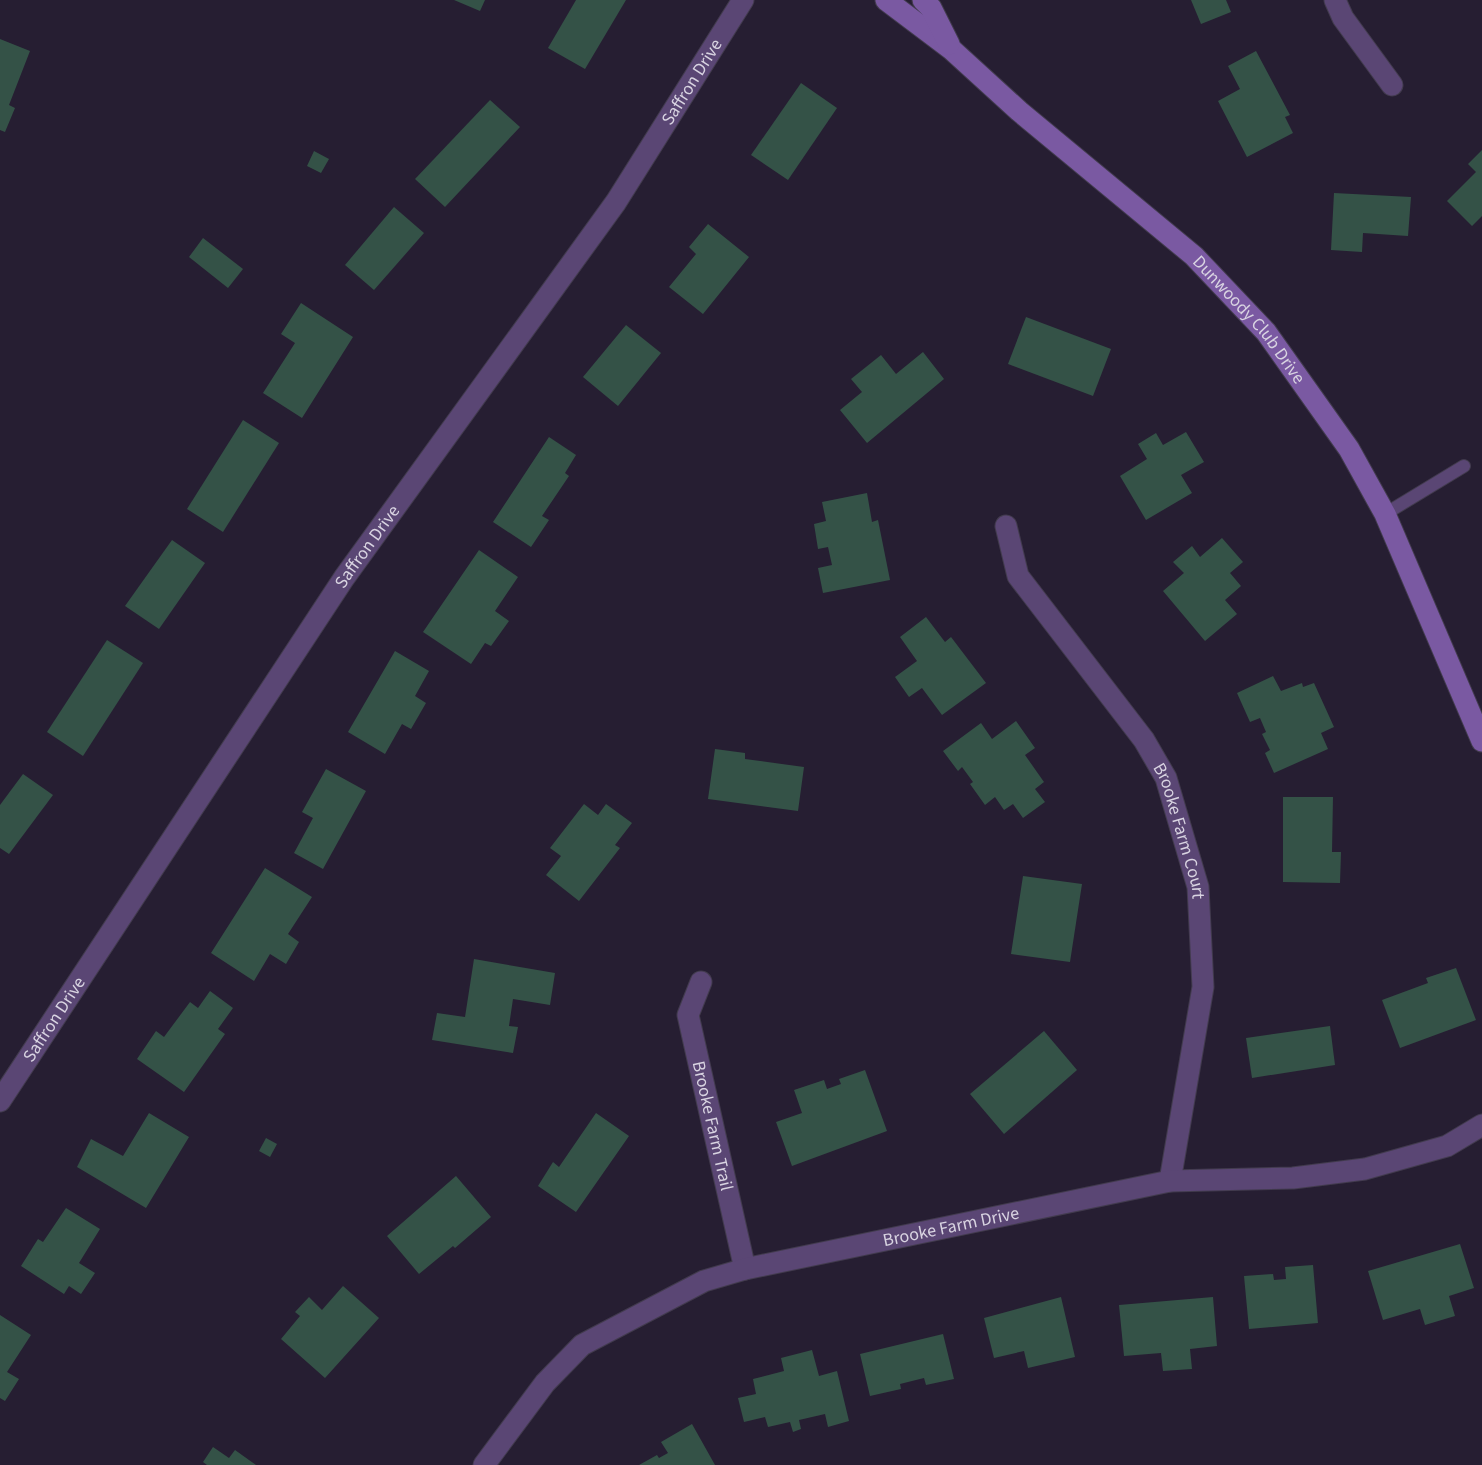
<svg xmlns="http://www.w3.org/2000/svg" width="1482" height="1465" viewBox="0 0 1482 1465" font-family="'Source Sans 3',sans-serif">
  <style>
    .building { fill: #345247 }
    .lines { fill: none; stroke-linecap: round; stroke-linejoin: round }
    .lane-casing { stroke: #423b4e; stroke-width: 14 }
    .street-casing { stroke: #423b4e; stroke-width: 23 }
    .secondary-casing { stroke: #423b4e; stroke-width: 23 }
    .lane { stroke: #5a4674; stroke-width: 12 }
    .street { stroke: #5a4674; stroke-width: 21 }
    .secondary { stroke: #7a59a2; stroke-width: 21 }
    .labels { text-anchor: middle; stroke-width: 6; stroke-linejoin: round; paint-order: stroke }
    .street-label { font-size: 18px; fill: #d8d3e1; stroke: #0e0a13 }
  </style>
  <rect width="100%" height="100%" fill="#261e32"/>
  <g class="building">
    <path d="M454 0H485L480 11Z"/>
    <path d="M576 0H626L585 69 548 48Z"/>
    <path d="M1191 0H1226L1231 12 1201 24Z"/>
    <path d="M0 39 30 51 9 105 15 108 5 132 0 130Z"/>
    <path d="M1256 51 1290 115 1285 117 1293 133 1247 157 1218 101 1240 89 1228 66Z"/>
    <path d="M801 83 837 108 788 180 751 155Z"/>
    <path d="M490 100 520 127 445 207 415 179Z"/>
    <path d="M1482 150V216L1472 226 1447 201 1476 172 1468 164Z"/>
    <path d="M314 151 329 159 321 173 307 166Z"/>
    <path d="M1334 193 1411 197 1408 236 1363 233 1362 252 1331 250Z"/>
    <path d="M394 207 424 233 374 290 345 265Z"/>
    <path d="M708 224 749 257 703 314 669 287 696 254 689 247Z"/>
    <path d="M203 238 243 269 228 288 189 257Z"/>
    <path d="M301 303 353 337 302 418 263 393 295 343 281 334Z"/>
    <path d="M1026 317 1111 349 1093 396 1008 364Z"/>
    <path d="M626 325 661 353 618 406 583 377Z"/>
    <path d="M923 352 944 379 867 443 840 410 862 392 851 379 881 355 896 374Z"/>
    <path d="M243 420 279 443 223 532 187 509Z"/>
    <path d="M1186 432 1204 462 1181 475 1192 493 1146 520 1120 476 1147 459 1138 444 1156 433 1163 445Z"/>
    <path d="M549 437 576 455 565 473 569 476 542 516 549 520 531 547 493 522Z"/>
    <path d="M867 493 872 522 878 520 890 580 823 593 818 568 832 565 828 547 818 549 814 524 826 521 822 502Z"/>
    <path d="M1222 538 1243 562 1230 573 1241 586 1225 600 1237 614 1205 641 1163 591 1184 573 1173 562 1192 546 1200 557Z"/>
    <path d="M172 540 205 563 159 629 125 606Z"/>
    <path d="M479 550 518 577 495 611 509 621 491 646 485 643 471 664 423 632Z"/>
    <path d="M926 617 945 642 951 637 986 683 942 715 922 688 909 697 895 677 917 661 900 637Z"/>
    <path d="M107 640 143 663 83 756 47 732Z"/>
    <path d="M395 651 429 671 415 696 426 703 411 729 402 724 385 754 348 732Z"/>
    <path d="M1273 676 1281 691 1302 683 1303 687 1314 683 1334 727 1321 733 1328 749 1274 773 1265 753 1270 750 1262 734 1266 732 1260 718 1250 722 1237 693Z"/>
    <path d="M1016 721 1035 748 1025 755 1044 782 1035 789 1045 802 1023 818 1013 804 1004 810 995 797 985 805 970 784 973 782 962 767 958 771 943 751 981 723 992 739Z"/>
    <path d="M715 749 745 753V759L804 767 798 811 708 799Z"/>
    <path d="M326 769 366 791 323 869 294 853 313 818 302 812Z"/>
    <path d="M23 774 53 795 9 854 0 848V805Z"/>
    <path d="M1283 797H1333L1332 852H1341L1340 883 1283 882Z"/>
    <path d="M584 804 598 815 606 804 632 823 615 845 620 848 579 901 546 875 561 856 550 848Z"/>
    <path d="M265 868 312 897 288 934 299 942 286 964 270 954 254 981 211 953Z"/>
    <path d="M1023 876 1082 884 1070 962 1011 954Z"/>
    <path d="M474 959 555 973 550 1005 513 999 509 1026 518 1027 513 1053 432 1040 437 1013 465 1017Z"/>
    <path d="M1456 968 1476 1020 1400 1048 1382 1000 1428 983 1426 978Z"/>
    <path d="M210 991 233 1008 218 1029 225 1034 184 1092 137 1059 156 1031 164 1037 190 1002 198 1008Z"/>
    <path d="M1330 1026 1335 1065 1252 1078 1246 1038Z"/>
    <path d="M1044 1031 1077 1070 1004 1134 970 1094Z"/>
    <path d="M865 1070 887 1131 792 1166 776 1122 802 1113 794 1090 824 1080 827 1089 841 1084 839 1079Z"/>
    <path d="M149 1113 189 1137 146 1208 77 1167 91 1139 123 1156Z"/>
    <path d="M596 1113 629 1136 576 1212 538 1186 553 1162 559 1167Z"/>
    <path d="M266 1138 277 1144 270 1157 259 1151Z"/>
    <path d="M456 1176 491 1217 455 1248 453 1246 419 1274 387 1236Z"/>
    <path d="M66 1208 100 1229 79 1263 95 1273 81 1294 69 1286 64 1294 21 1266 38 1239 43 1242Z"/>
    <path d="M1460 1244 1474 1288 1449 1296 1455 1316 1425 1325 1420 1309 1383 1320 1368 1271Z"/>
    <path d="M1313 1265 1318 1323 1249 1329 1244 1276 1273 1274 1274 1280 1286 1279 1285 1267Z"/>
    <path d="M343 1286 379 1318 325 1378 281 1339 300 1316 295 1312 309 1297 322 1310Z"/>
    <path d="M1061 1297 1075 1357 1028 1368 1024 1351 994 1358 984 1318Z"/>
    <path d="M1213 1297 1217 1346 1190 1349 1192 1369 1163 1371 1161 1353 1124 1356 1119 1305Z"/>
    <path d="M0 1315 31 1335 7 1372 19 1379 5 1401 0 1398Z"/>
    <path d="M943 1334 954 1379 926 1385 924 1378 900 1384 901 1389 870 1396 860 1354Z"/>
    <path d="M812 1350 819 1376 837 1371 849 1421 828 1427 825 1414 799 1420 801 1429 793 1432 790 1422 768 1427 765 1417 744 1422 738 1398 756 1394 753 1379 784 1371 781 1358Z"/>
    <path d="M692 1424 715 1465H639L657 1455 659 1458 668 1453 661 1442Z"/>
    <path d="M213 1447 229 1458 235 1450 256 1465H207L203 1462Z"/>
  </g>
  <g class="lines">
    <g class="lane-casing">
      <path id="lane" d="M1385 514 1464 466"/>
    </g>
    <g class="street-casing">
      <g id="street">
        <path d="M1335 0 1343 18 1392 85"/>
        <path id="s1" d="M1006 526 1018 576 1144 740 1166 778 1198 887 1203 987 1170 1181"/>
        <path id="s2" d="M701 982 688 1015 745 1269"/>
        <path id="s3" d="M0 1101 344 578 616 202 743 0"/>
        <path id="s4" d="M484 1465 545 1383 582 1345 704 1281 745 1269 1170 1181 1293 1178 1365 1169 1447 1146 1482 1125"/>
      </g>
    </g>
    <g class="secondary-casing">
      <g id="secondary">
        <path id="s5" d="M886 0 951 49 1019 111 1194 256 1266 332 1349 449 1385 514 1482 741"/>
        <path d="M923 0 931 8 949 44"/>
      </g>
    </g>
    <use href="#lane" class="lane"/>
    <use href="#street" class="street"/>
    <use href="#secondary" class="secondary"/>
  </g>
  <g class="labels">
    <g class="street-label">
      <text dy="6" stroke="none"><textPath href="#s3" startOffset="1232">Saffron Drive</textPath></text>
      <text dy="6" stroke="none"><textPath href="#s5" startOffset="485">Dunwoody Club Drive</textPath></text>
      <text dy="6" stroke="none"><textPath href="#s3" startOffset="665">Saffron Drive</textPath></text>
      <text dy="6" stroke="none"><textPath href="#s1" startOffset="357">Brooke Farm Court</textPath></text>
      <text dy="6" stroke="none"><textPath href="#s3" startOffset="98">Saffron Drive</textPath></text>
      <text dy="6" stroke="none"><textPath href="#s2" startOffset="149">Brooke Farm Trail</textPath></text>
      <text dy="6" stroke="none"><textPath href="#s4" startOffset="546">Brooke Farm Drive</textPath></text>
    </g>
  </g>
</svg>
